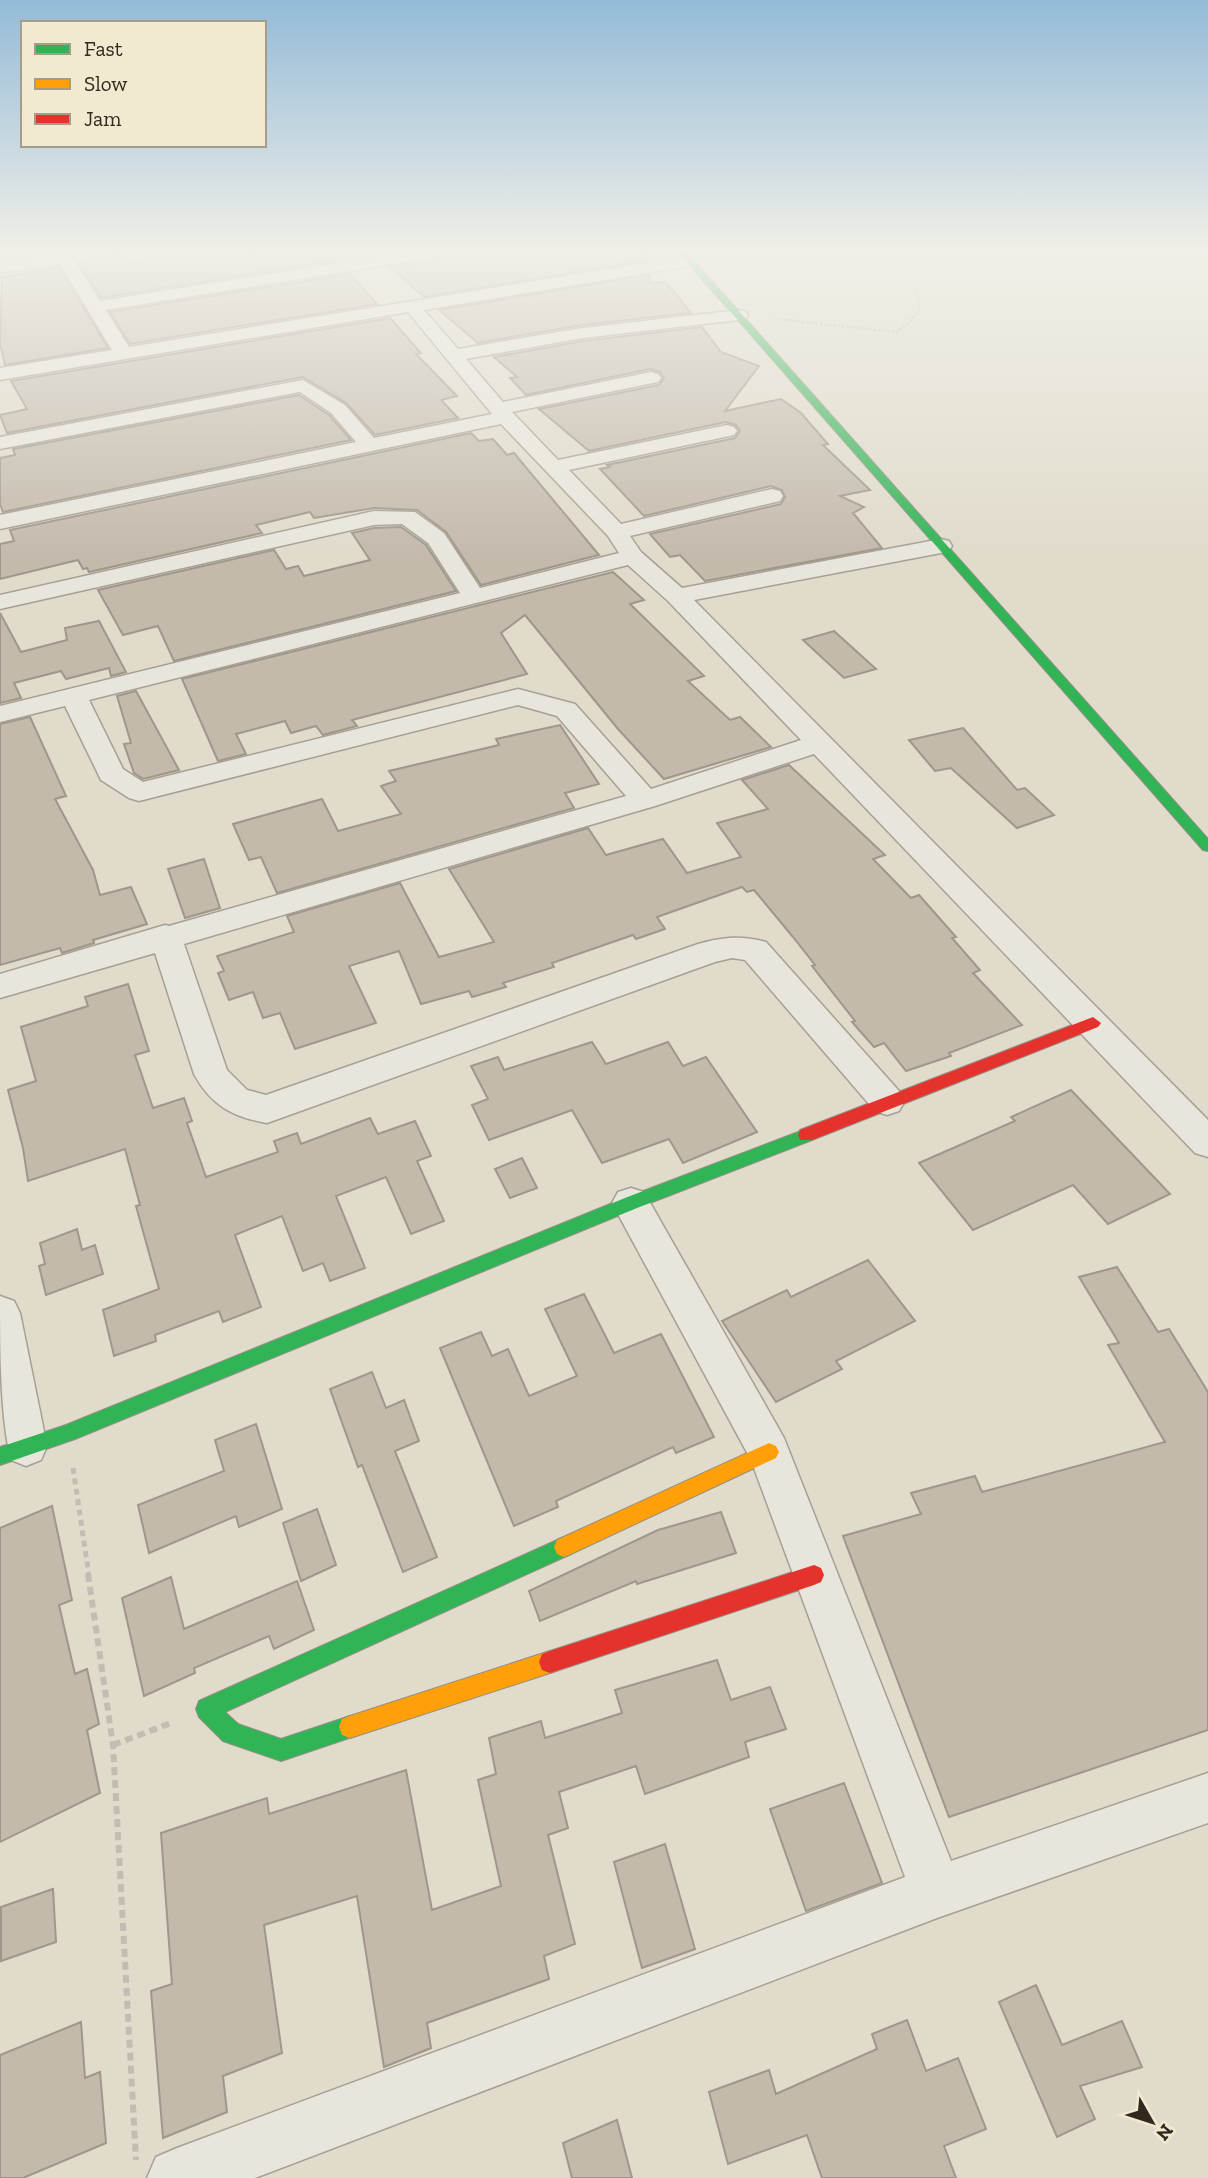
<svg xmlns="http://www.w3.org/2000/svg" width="1208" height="2178" viewBox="0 0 1208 2178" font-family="'Zilla Slab',serif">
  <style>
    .building { fill: #c3baac; stroke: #a0978b; stroke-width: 2 }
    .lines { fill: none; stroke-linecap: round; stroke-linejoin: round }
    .street-casing { stroke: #a5a094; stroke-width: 3 }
    .fast-casing { stroke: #958f84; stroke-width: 2 }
    .slow-casing { stroke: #958f84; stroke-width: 2 }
    .jam-casing { stroke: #958f84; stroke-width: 2 }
    .path-far2 { stroke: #c1bdb3; stroke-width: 2.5; stroke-dasharray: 2.5 2; stroke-linecap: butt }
    .path-far1 { stroke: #c1bdb3; stroke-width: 5; stroke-dasharray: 6 4.5; stroke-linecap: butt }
    .path { stroke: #c1bdb3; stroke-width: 6; stroke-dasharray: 8 5; stroke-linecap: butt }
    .street { fill: #e8e6dc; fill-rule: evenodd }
    .fast { fill: #30b455; fill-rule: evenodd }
    .slow { fill: #ff9f0a; fill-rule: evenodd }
    .jam { fill: #e5322d; fill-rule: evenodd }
  </style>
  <rect width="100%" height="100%" fill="#e0dbcb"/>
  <g class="building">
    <path d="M123 253 129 261 186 253H332L339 260 101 298 78 261Z"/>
    <path d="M441 253H648L649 260 424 297 390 267 431 261Z"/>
    <path d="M59 267 108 348 5 365 0 344 2 277Z"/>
    <path d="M350 274 377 304 130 344 110 312Z"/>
    <path d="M649 275 650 283 666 282 691 313 583 325 478 343 439 310Z"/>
    <path d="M390 318 421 353 416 354 457 396 441 400 458 418 375 435 346 403 303 377 7 433 0 415 27 409 11 381Z"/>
    <path d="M702 327 721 352 759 366 725 411 781 399 801 413 828 444 823 445 870 490 840 496 864 507 853 513 882 548 705 581 680 555 670 557 650 534 781 504 785 497 782 490 771 486 644 516 600 469 610 467 607 465 735 438 740 431 736 425 726 422 589 451 539 409 659 385 664 378 660 372 650 369 526 395 510 378 517 377 494 357 583 341Z"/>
    <path d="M299 395 329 415 351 440 3 512 0 504V458L15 455 13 449Z"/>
    <path d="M471 433 479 441 493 439 507 455 514 453 599 555 481 585 446 532 417 510 374 508 314 518 310 512 256 525 262 533 89 572 87 568 83 569 78 560 0 579V544L14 541 10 530Z"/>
    <path d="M401 527 426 545 456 591 174 661 158 626 123 635 98 590 274 550 286 569 298 566 304 576 370 560 352 533 374 528Z"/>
    <path d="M613 572 644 600 630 604 704 676 688 681 730 720 740 717 771 747 664 779 618 729 525 615 501 633 527 674 352 720 357 726 323 735 316 726 291 733 285 721 236 734 246 754 218 761 182 679Z"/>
    <path d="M0 613 21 652 67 640 65 628 99 621 126 672 111 676 109 668 66 679 61 671 14 683 21 698 0 703Z"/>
    <path d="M834 631 876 669 844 678 803 640Z"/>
    <path d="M136 691 179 770 143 779 134 773 124 744 131 743 117 696Z"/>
    <path d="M30 717 66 796 55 799 93 870 100 895 131 887 147 924 93 940 94 943 62 953 60 948 0 965V724Z"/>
    <path d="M560 725 599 784 565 793 574 808 277 893 261 857 249 860 233 824 322 799 338 831 401 814 381 786 396 781 389 771 499 745 496 739Z"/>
    <path d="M963 728 1017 790 1025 788 1054 815 1017 828 951 768 935 771 909 740Z"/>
    <path d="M789 765 885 855 873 859 911 898 919 895 956 937 952 938 980 970 973 973 1022 1025 949 1053 951 1056 906 1071 884 1043 874 1047 852 1022 855 1021 812 966 815 965 793 937 754 890 747 892 742 887 657 917 665 929 636 939 633 935 552 963 554 967 503 983 506 987 472 997 469 991 421 1004 399 951 349 966 376 1023 295 1049 280 1013 263 1018 253 992 229 1000 218 973 224 971 217 956 294 932 287 916 400 883 439 957 494 942 449 869 588 828 606 855 663 839 687 873 741 857 717 823 768 809 742 780Z"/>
    <path d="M204 859 220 908 185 918 168 869Z"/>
    <path d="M128 984 149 1051 135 1055 153 1108 184 1098 192 1121 187 1123 206 1177 278 1152 274 1141 297 1133 301 1144 370 1118 378 1134 415 1121 431 1156 417 1161 444 1221 411 1234 386 1177 336 1196 365 1268 330 1281 323 1263 303 1271 282 1216 235 1235 261 1307 223 1322 219 1311 155 1335 156 1341 114 1356 103 1310 159 1289 136 1206 140 1205 125 1149 28 1181 23 1148 8 1090 36 1081 21 1027 88 1006 85 997Z"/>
    <path d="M592 1042 606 1064 668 1042 683 1066 706 1057 757 1132 683 1163 669 1139 602 1163 572 1110 489 1140 472 1105 488 1099 471 1066 498 1057 504 1070Z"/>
    <path d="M1071 1090 1170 1194 1108 1224 1073 1185 973 1230 919 1163 1015 1121 1011 1117Z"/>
    <path d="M522 1158 537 1188 510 1198 495 1169Z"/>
    <path d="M77 1229 82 1250 95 1245 103 1274 46 1295 39 1266 45 1264 40 1243Z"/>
    <path d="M868 1260 915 1321 836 1361 842 1369 776 1402 722 1321 787 1290 791 1297Z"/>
    <path d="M1117 1267 1158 1332 1169 1329 1208 1392V1730L949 1817 843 1536 921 1514 911 1493 975 1476 982 1492 1165 1442 1108 1345 1119 1343 1079 1277Z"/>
    <path d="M584 1294 614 1353 661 1334 714 1437 676 1453 673 1447 556 1501 558 1507 514 1526 440 1348 481 1332 492 1356 508 1349 529 1396 577 1376 545 1309Z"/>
    <path d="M372 1372 386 1408 404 1400 419 1441 395 1451 437 1557 403 1572 362 1465 358 1467 330 1389Z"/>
    <path d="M256 1424 282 1509 239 1527 236 1516 149 1553 138 1505 224 1471 215 1440Z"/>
    <path d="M52 1506 72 1600 59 1605 75 1674 87 1669 99 1724 87 1730 100 1793 0 1842V1528Z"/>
    <path d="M317 1509 336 1565 301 1581 283 1523Z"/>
    <path d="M721 1512 736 1553 637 1584 636 1581 540 1621 529 1591 658 1530Z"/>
    <path d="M171 1577 184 1629 297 1581 314 1630 274 1649 269 1636 194 1668 195 1673 144 1696 122 1598Z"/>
    <path d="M717 1660 731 1700 770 1687 786 1729 745 1742 749 1757 645 1794 636 1766 559 1792 568 1828 548 1835 575 1944 544 1956 549 1979 427 2023 431 2048 384 2067 357 1896 264 1925 282 2053 223 2076 227 2112 163 2138 151 1991 172 1984 161 1833 267 1798 269 1814 406 1770 432 1910 501 1886 478 1780 496 1774 489 1738 541 1721 545 1738 622 1713 615 1690Z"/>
    <path d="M844 1783 882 1883 806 1911 770 1809Z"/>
    <path d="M665 1844 695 1949 642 1968 614 1862Z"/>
    <path d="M53 1889 56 1942 1 1961V1907Z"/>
    <path d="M1036 1985 1062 2045 1122 2021 1142 2067 1080 2086 1095 2119 1057 2137 999 2002Z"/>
    <path d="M907 2020 926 2071 958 2058 986 2129 944 2146 956 2178H822L807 2135 728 2164 709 2092 769 2070 776 2094 877 2049 872 2034Z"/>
    <path d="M81 2022 85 2078 100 2072 106 2143 23 2178H0V2055Z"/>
    <path d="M617 2120 632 2178H572L563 2143Z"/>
  </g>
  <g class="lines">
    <g class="street-casing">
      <g id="street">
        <path d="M54 253H70L100 301 402 253H439L431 258 106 310 129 347 690 256 696 257 698 261 696 265 690 266 424 310 458 349 583 328 739 310 745 311 748 315 745 319 739 320 583 338 466 359 503 402 651 372 658 374 661 378 658 382 512 412 558 460 727 425 734 427 737 431 734 435 569 470 621 524 772 489 780 491 783 496 780 501 630 536 641 552 682 588 941 539 949 541 952 546 949 551 941 553 694 600 1208 1120V1157L1195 1153 814 754 655 806 184 944 227 1070 247 1090 266 1095 698 944C722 937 742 935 766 942L899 1091 905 1101 899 1111 887 1115 875 1111 745 960 732 958 715 962 267 1123C232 1117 211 1105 194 1074L155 953 0 998V974L165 925 169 926 626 796 557 716 518 705 139 801 129 798 101 780 65 706 0 722V706L460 593 428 543 402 524 374 525 0 609V595L374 511 415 512 444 533 480 588 619 553 608 536 501 424 0 529V515L356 442 331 413 300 392 0 449V437L303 380 345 405 374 438 492 414 408 312 0 380V368L112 350 60 264 0 273V263ZM628 565 668 601 801 740 651 789 575 704 518 689 143 782 123 769 89 700Z"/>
        <path d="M631 1188 644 1192 784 1438 951 1861 1208 1773V1823L937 1918 255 2178H147L156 2157 177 2148 905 1877 751 1460 612 1203 618 1192Z"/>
        <path d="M0 1296 14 1301 20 1313 47 1446 41 1460 26 1466 11 1460C0 1417 0 1344 0 1296Z"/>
      </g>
    </g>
    <g class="fast-casing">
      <g id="fast">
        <path d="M679 253H687L1208 839V851L1203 850Z"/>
        <path d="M806 1129 812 1130 814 1135 812 1140 637 1208 75 1439 0 1465V1447L66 1425 625 1198Z"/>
        <path d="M564 1537 571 1540 574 1547 571 1554 225 1712 238 1724 281 1739 350 1716 358 1719 361 1727 358 1735 281 1761 223 1741 199 1717 196 1709 199 1701Z"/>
      </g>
    </g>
    <g class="slow-casing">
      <g id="slow">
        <path d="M769 1443 776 1446 779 1452 776 1458 571 1554 564 1557 557 1554 554 1547 557 1540Z"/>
        <path d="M550 1651 558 1654 561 1662 558 1670 550 1673 350 1738 342 1735 339 1727 342 1719 350 1716Z"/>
      </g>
    </g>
    <g class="jam-casing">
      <g id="jam">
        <path d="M1093 1017 1101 1023 1098 1027 812 1140H800L798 1135 800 1130Z"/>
        <path d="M814 1565 821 1568 824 1575 821 1582 814 1585 550 1673 542 1670 539 1662 542 1654 550 1651Z"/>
      </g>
    </g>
    <path class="path-far2" d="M775 319 898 332 919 312 917 288"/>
    <path class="path-far1" d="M73 1468 89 1576"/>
    <g class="path">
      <path d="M88 1574 113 1745 136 2160"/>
      <path d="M113 1745 171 1723"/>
    </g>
    <use href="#street" class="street"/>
    <use href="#fast" class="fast"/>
    <use href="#slow" class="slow"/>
    <use href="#jam" class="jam"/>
  </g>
  <linearGradient id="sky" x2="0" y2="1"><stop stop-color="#94bbd7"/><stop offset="0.45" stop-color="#f1efe8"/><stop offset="1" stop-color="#f1efe8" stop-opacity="0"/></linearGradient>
  <rect width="1208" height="558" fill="url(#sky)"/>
  <rect x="21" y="21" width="245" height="126" fill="#f1ead1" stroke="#a59d89" stroke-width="2"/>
  <rect x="35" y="44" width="35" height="10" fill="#30b455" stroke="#a59d89" stroke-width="2"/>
  <text x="84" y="56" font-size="21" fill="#32291e">Fast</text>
  <rect x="35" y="79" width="35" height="10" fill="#ff9f0a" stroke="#a59d89" stroke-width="2"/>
  <text x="84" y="91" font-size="21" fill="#32291e">Slow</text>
  <rect x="35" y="114" width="35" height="10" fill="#e5322d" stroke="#a59d89" stroke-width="2"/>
  <text x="84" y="126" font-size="21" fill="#32291e">Jam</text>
  <g transform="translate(1152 2122) rotate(129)" stroke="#f1ead1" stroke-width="5" paint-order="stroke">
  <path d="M0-5L12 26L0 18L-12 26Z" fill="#32291e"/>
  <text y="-10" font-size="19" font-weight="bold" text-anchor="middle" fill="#32291e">N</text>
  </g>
</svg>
